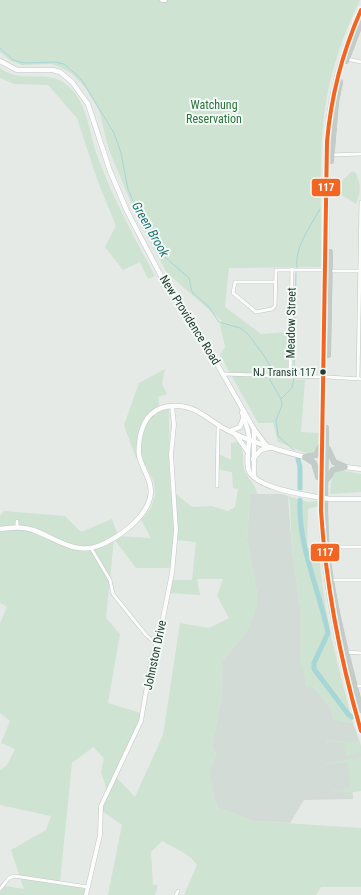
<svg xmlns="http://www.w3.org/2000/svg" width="361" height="895" viewBox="0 0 361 895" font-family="'Roboto Condensed',sans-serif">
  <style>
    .built { fill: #d3dbd6 }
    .green { fill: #cee3d2; fill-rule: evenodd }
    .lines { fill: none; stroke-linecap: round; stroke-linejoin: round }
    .stream { stroke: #a7d6d6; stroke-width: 1 }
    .river { stroke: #a7d6d6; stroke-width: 5 }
    .minor-casing { stroke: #c2c7c4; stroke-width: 4 }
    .tertiary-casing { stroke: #c2c7c4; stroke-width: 5 }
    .secondary-casing { stroke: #c0c8c4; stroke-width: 5.5 }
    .trunk-casing { stroke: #bdc6c2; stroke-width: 6 }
    .minor { stroke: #fbfcfb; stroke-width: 3 }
    .tertiary { stroke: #fbfcfb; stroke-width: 4 }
    .secondary { stroke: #fbfcfb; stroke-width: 4.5 }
    .trunk { stroke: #c4ccca; stroke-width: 5.5 }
    .secondary-bridge-casing { stroke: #c0c8c4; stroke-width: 5.5; stroke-linecap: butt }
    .secondary-bridge { stroke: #fbfcfb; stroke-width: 4.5 }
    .bus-1-casing { stroke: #f3f9f5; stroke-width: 7 }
    .bus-1 { stroke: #f26522; stroke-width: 4 }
    .bus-dot { fill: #233d32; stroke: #f3f9f5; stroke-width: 1.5 }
    .labels { text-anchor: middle; stroke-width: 4; stroke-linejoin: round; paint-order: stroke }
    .bus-label { font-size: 11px; fill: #233d32; stroke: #f3f9f5; text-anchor: end }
    .park-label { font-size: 12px; fill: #2e733f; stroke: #f3f9f5 }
    .street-label { font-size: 12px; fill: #233d32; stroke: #f3f9f5 }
    .water-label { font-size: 13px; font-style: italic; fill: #1f7577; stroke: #f3f9f5 }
    .line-badge { stroke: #f3f9f5; stroke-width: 1.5 }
    .badge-label { font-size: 11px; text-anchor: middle; font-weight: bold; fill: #fff }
  </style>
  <rect width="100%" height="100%" fill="#e5eae7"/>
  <path class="built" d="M250 494H282L288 496 292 549 300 605V662L305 676 332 710 333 719 353 723 361 746V782L352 783 353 799 304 800 290 823 254 821 217 808 209 773 216 754 212 745 221 701 222 662 247 631 257 594 247 540Z"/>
  <g class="green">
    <path d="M0 0H360C343 34 331 70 325 108 318 160 322 215 321 267L229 268 225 307 261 334 288 332V373L273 372V378L305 380 301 432 319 433C319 443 319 448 311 454 300 452 289 446 278 442L273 423H258L220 355 225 347 220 325 222 321 167 273 138 219 109 150 99 110 85 87 71 73 60 67 51 64 22 65 11 61 0 52Z"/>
    <path d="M0 68C20 84 46 69 66 84 88 102 88 130 97 155 112 197 134 237 155 276L148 279 140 262 123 270 105 247 116 226 98 182 77 118 48 85 14 84 0 78Z"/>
    <path d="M352 171 356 173C361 185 361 192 356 204L337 192 338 185Z"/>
    <path d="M165 369 162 384 167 394 158 397 160 411 169 409 170 489 192 507 212 506 228 511 235 507 238 489 233 488 232 472 220 470 219 454 231 460V443L237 442C246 449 242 460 244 469 247 479 255 482 257 494H250L247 540 257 594V604L254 616 247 631 222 662 221 701 212 745 216 754 209 773 217 808 254 821 361 828V887H321L316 895H184L197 865C188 852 175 849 162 841L151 852 153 885H158L155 895H108L122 825 101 810 108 793 101 772 104 758 93 747 72 763 60 882 87 890V895H0V885L24 889 11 850 46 830 51 816 0 805V770L7 765 15 749 1 743 10 721 0 713V623L7 607 0 603V516L4 511 65 516 81 532 112 519 118 536 151 538 141 520 151 508 155 495 154 482 146 466 136 458 124 425 139 383ZM114 539 136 568H173L176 540 196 542 192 580H171L169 593 200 595 197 579H223L217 596 229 618 209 628 180 623 163 735 135 797 117 778 144 714 108 703 120 634 106 618Z"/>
    <path d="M344 471 361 474V492L330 494 332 476 337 472Z"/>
    <path d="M288 496 308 502 318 501V506L308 509 307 548 319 549C322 608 338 666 353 723L333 719 332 710 314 687 312 689 311 686 307 687 306 688 305 678 300 662V605L292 549 290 503Z"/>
    <path d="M328 740 352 742 360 741 361 753 346 756 343 742 341 744 337 742H329L327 745 326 742Z"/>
    <path d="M361 757V791L348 793 329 791 350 788 348 762 327 764 325 766 326 763Z"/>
  </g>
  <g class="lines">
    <g class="stream">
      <path d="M0 48 13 60 24 63 55 62 64 64 81 79 114 133 121 153 128 189 133 201 149 227 155 234 166 258 189 278 192 292 209 307 219 322 240 328 248 334 265 357 270 366V380L281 399 282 405 276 420 278 436 294 450"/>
      <path d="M297 268C294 248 311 225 320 209"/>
      <path d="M294 375 296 273"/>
      <path d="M281 399 292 388 294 378"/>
    </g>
    <g class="river">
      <path d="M298 459 300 467V488"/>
      <path d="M300 500C298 546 319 589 328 633L314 663V669L348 714 352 717"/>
    </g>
    <g class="minor-casing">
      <g id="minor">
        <path d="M347 59 361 62"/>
        <path d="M331 155 361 154"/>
        <path d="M330 271H361"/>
        <path d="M275 282H235L233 293 256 312 272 309 275 306 276 270H325"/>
        <path d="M223 374 324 377"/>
        <path d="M290 376 292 269"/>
        <path d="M327 377 361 379"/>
        <path d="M358 379 361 202"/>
        <path d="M217 486 218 429 219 425"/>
        <path d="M17 521V527"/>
        <path d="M327 547H361"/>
        <path d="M91 548 110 580 113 594 146 635 156 644"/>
        <path d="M331 580H361"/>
        <path d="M346 652 361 653"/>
        <path d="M354 686H361"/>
        <path d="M0 889 9 878 14 876 88 887"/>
        <path d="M176 895 178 891"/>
      </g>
    </g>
    <g class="tertiary-casing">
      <g id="tertiary">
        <path d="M162 0H165"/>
        <path d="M86 895 100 835 101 806 141 721 151 662 162 623 172 573 176 530 171 454 174 425 172 406"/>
      </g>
    </g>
    <g class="secondary-casing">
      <g id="secondary">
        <path d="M0 61 17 70H53L60 72 72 82 88 104 110 171 127 211 161 276 213 357 254 429V476"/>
        <path d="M242 412C244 421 249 429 249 439 249 449 245 464 250 473 261 488 299 494 317 497"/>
        <path d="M254 429 266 445"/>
        <path d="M230 431 240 427 243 419"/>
        <path d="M236 435 248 452"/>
        <path d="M253 459 261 450 271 447"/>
        <path d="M345 467 361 469"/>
        <path d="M330 499H361"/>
        <path d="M0 529C11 527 22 526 33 530 54 537 74 555 98 546 117 539 145 519 150 498 154 482 142 470 139 455 138 449 139 443 140 437 144 416 156 405 177 406 199 406 212 424 231 432 254 443 280 451 305 457"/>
      </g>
    </g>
    <g class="trunk-casing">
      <g id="trunk">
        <path d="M361 10C348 38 338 69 332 100 322 156 329 214 325 270L321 511C324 586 340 660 361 731"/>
        <path d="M346 61 361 22"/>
        <path d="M331 161 336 102 340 82"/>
        <path d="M328 355 330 252"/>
        <path d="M326 428C326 472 323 517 328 561 335 612 348 661 361 710"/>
        <path d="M328 449 334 462 345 467"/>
        <path d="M305 457 314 463 318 477"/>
        <path d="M305 457 316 455 320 447"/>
        <path d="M327 479 333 470 344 467"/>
      </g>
    </g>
    <use href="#minor" class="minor"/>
    <use href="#tertiary" class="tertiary"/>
    <use href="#secondary" class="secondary"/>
    <use href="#trunk" class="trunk"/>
    <g class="secondary-bridge-casing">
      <path id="secondary-bridge" d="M317 497 330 499"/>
    </g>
    <use href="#secondary-bridge" class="secondary-bridge"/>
    <g class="bus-1-casing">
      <path id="bus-1" d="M361 10C342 53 331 96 327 142L321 511C326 586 340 659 361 731"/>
    </g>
    <use href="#bus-1" class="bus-1"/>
  </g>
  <circle class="bus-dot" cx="323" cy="372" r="3.5"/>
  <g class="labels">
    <g class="bus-label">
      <text x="316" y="376">NJ Transit 117</text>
    </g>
    <g class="park-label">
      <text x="214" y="109">Watchung<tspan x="214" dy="14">Reservation</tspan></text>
    </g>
    <g class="street-label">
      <text transform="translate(190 320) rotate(58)" y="4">New Providence Road</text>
      <text transform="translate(291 323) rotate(-89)" y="4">Meadow Street</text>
      <text transform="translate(155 655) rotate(-78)" y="4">Johnston Drive</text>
    </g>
    <g class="water-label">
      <text transform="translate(151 229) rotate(60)" y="5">Green Brook</text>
    </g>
  </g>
  <g class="line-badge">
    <rect x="311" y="178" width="30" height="19" rx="4" fill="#f26522"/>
    <rect x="310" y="543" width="30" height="19" rx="4" fill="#f26522"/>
  </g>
  <g class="badge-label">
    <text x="326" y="191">117</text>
    <text x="325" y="556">117</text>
  </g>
</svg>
